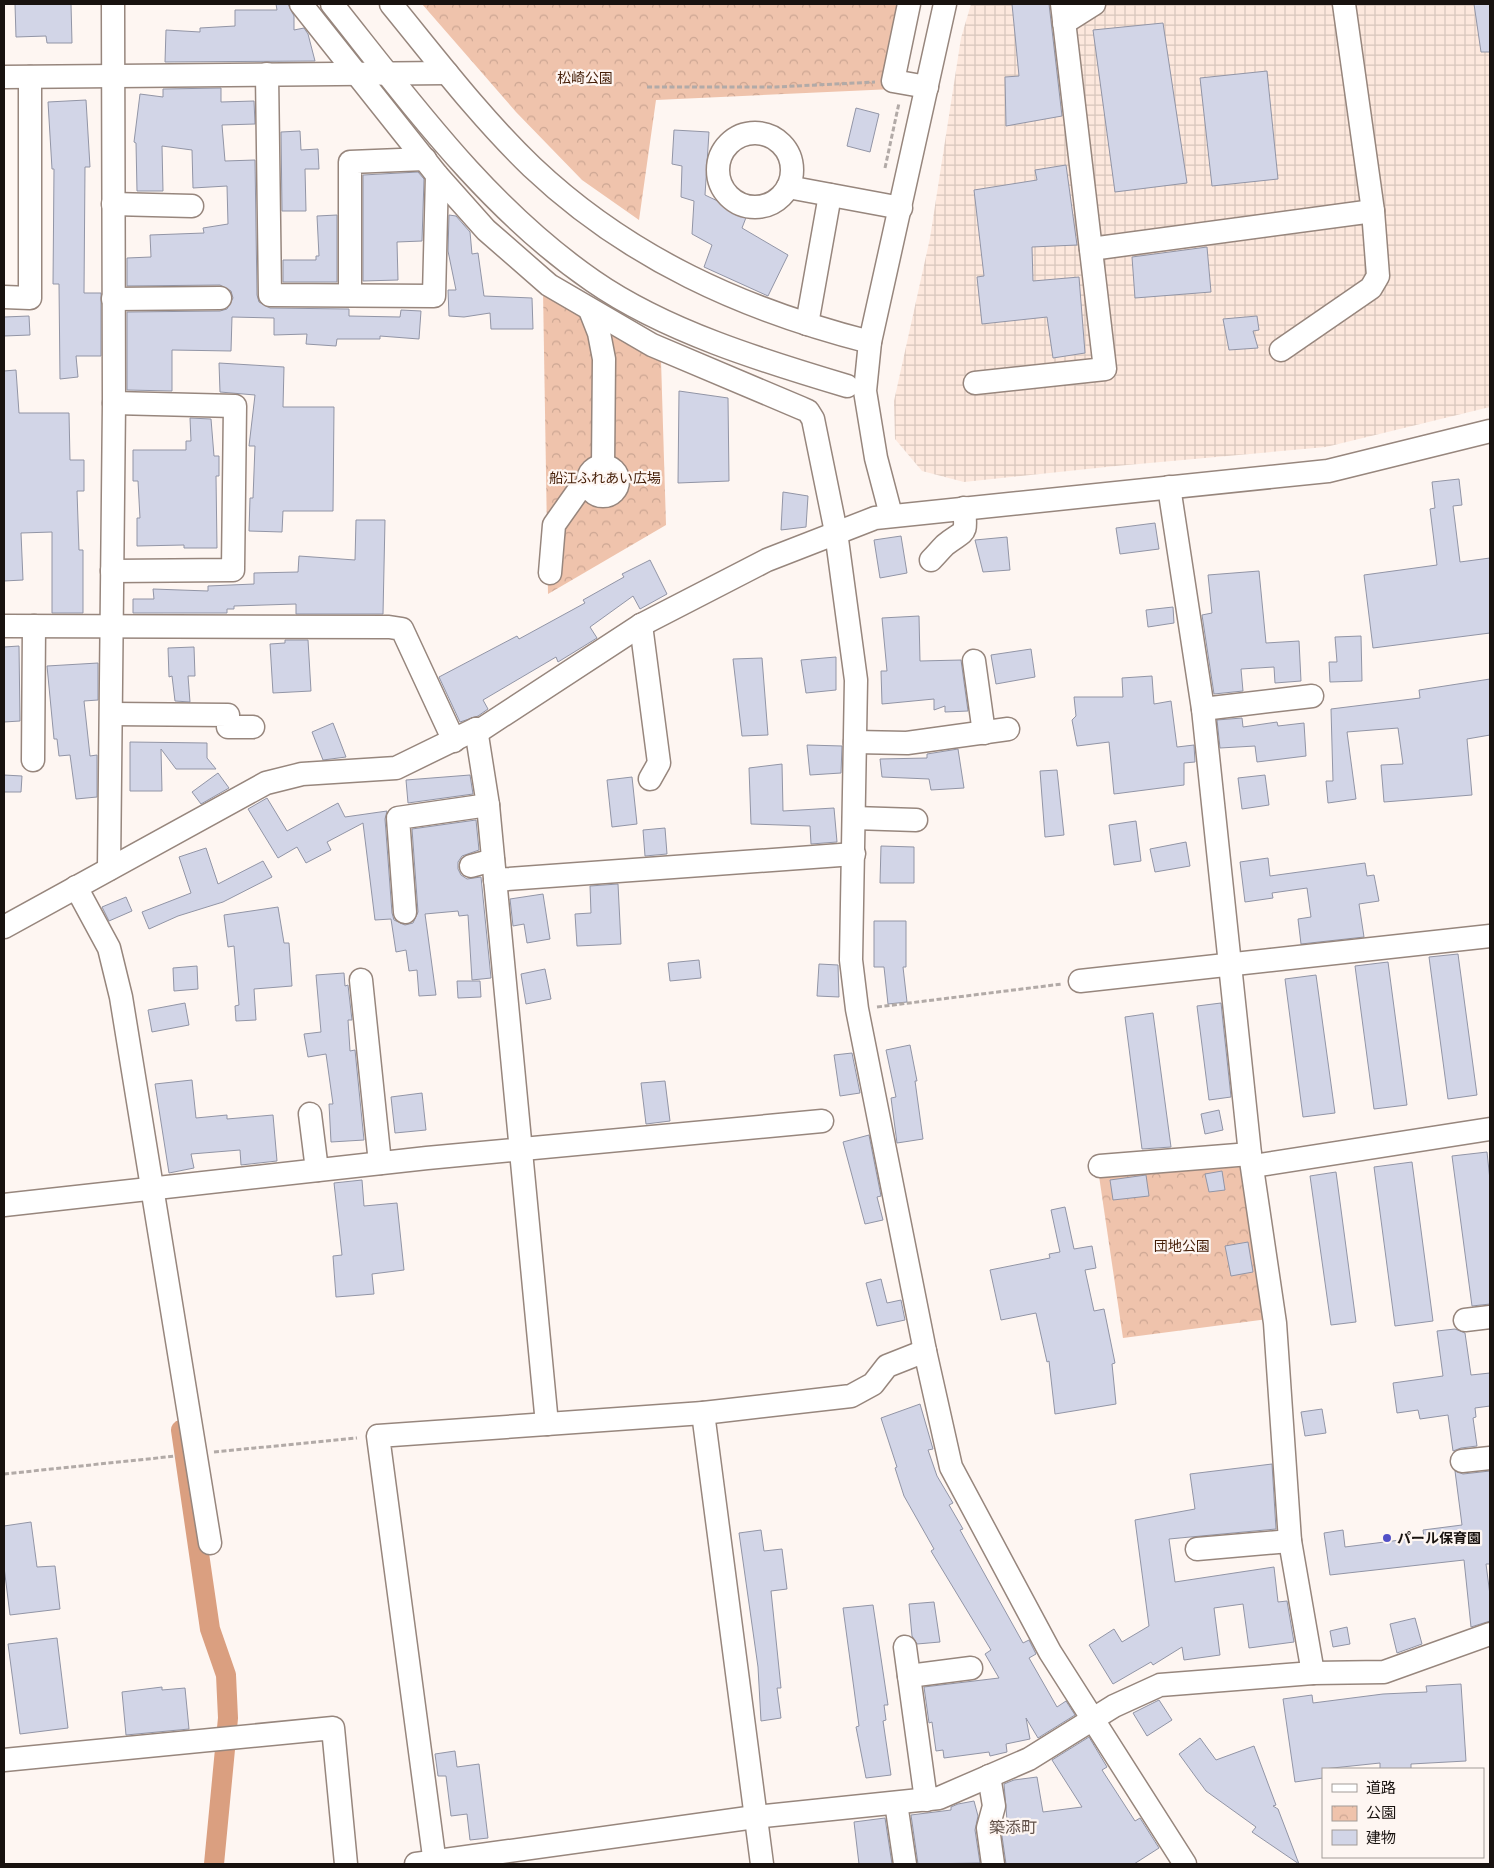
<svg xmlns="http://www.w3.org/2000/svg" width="1494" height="1868" viewBox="0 0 1494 1868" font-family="Raleway,'Noto Sans JP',sans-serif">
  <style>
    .industrial { fill: url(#industrial-grid) }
    .park { fill: url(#park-crowns) }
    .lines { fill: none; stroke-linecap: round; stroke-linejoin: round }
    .canal { stroke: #da9f80; stroke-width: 20 }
    .building { fill: #d2d5e7; stroke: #9295a6 }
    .minor-casing { stroke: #97867d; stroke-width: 25 }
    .path { stroke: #b2aaa7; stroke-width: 3; stroke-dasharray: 5 2.5; stroke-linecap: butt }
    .minor { stroke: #fff; stroke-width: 22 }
    .poi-dot { fill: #5250c7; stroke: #fef6f2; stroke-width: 2 }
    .labels { text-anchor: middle; stroke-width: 4.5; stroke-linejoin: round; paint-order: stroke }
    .park-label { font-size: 14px; fill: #451e07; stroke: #fef6f2 }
    .poi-label { font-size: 14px; font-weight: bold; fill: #18120f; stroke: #fef6f2; text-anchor: start }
    .quarter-label { font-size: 16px; fill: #615149; stroke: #fef6f2 }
  </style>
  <defs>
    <pattern id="industrial-grid" width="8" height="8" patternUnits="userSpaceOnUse" patternTransform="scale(1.25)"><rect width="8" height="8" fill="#fde8dd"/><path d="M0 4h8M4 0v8" fill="none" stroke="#d8c6bc"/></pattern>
    <pattern id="park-crowns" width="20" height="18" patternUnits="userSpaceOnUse" patternTransform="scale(1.25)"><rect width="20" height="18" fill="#efc3ac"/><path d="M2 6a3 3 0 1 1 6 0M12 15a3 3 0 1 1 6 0" fill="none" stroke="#cca693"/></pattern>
  </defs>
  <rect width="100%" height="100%" fill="#fef6f2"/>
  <path class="industrial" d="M971 4H1490V407L1326 447 1116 466 964 482 922 471 895 439 894 401 930 238 961 38Z"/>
  <g class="park">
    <path d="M422 4H907L893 89 656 100 639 220 582 180 516 112Z"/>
    <path d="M543 290 661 360 666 525 548 594Z"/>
    <path d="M1242 1167 1268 1319 1123 1338 1099 1176Z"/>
  </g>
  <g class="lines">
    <path class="canal" d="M181 1430 210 1629 226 1675 228 1718 214 1864"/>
  </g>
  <g class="building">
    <path d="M15 4H71L72 43H47L46 36 16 37Z"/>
    <path d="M276 4H288L294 16V30L304 28 308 34 315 61 165 62 166 30 200 32V28L235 26V10H277Z"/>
    <path d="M1012 4H1049L1062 116 1006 126 1005 77 1019 76Z"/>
    <path d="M1474 4H1490V52H1481Z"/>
    <path d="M1163 23 1187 183 1115 192 1093 30Z"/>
    <path d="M1267 71 1278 179 1212 186 1200 78Z"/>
    <path d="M221 88V102L254 101 255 124 222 125 225 161 255 160 257 295 259 302 270 308 349 309V316L400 317 401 310 421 311 419 339 380 336V339H337L336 346 306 344 307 334 274 335V318L232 317 231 351 172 350V391L127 390V312L220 311 227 309 233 298 231 291 220 285 127 286V258L151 257 150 235 204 233 203 228 228 224 227 186 193 188 192 150 162 146 163 191H137L136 143 134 142 140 94 163 97V89Z"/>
    <path d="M86 100 90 167H85L84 293H101V356H76L78 377 60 379 59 284H53L54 169H52L48 102Z"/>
    <path d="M856 108 879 114 870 152 847 146Z"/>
    <path d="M674 130 709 132 705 195 747 215 742 228 788 255 768 296 704 267 712 245 692 234 694 201 681 197 682 166 672 164Z"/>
    <path d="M300 131 301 150 318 149 319 169H305L306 211H282L281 132Z"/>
    <path d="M1066 165 1077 245 1032 247 1033 281 1079 277 1085 353 1053 358 1047 317 982 324 977 277 984 276 974 190 1037 180 1035 170Z"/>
    <path d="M418 172 424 179 422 241 397 242 398 280 363 281V175Z"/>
    <path d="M337 215V282H283V260H316V256H319L317 216Z"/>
    <path d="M449 215 456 216 470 232 472 254 478 253 484 296 532 298 533 329H491L490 313 464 317 449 316 448 290H456L448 251Z"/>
    <path d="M1207 247 1211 292 1135 298 1132 257Z"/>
    <path d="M29 316 30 335 4 336V317Z"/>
    <path d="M1257 316 1259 330 1253 331 1258 348 1229 350 1223 319Z"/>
    <path d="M219 363 284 367 283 407H334L333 511H283L282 532 249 531 250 498H253L255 446H249L255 395 220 392Z"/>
    <path d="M16 370 19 413H69L70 460H84V491H77L79 550H83V613H52V532L21 533 23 580 4 581V371Z"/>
    <path d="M679 391 728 398 729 481 678 483Z"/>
    <path d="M190 418 211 419 214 456H219V476H216L217 548H184V545L137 546V518H140L138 481H133V450H186V441H191Z"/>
    <path d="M1459 479 1462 505 1453 506 1460 562 1490 558V633L1373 648 1364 575 1437 565 1430 509 1435 508 1432 482Z"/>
    <path d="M783 492 808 496 806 527 781 530Z"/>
    <path d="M356 520H385L383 614H296V604L234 606V609H227V613H133V599H154L153 589 208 591V586L254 584V573L298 572 299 556 355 560Z"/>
    <path d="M1155 523 1159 549 1120 554 1116 528Z"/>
    <path d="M901 536 907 573 880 578 874 540Z"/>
    <path d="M1007 537 1010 570 983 572 975 540Z"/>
    <path d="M650 560 667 594 640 609 633 596 590 627 597 638 558 662 556 657 483 700 488 709 478 716 460 722 439 677 517 636 519 639 585 603 583 600 624 577 622 574Z"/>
    <path d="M1259 571 1266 643 1299 641 1301 681 1275 683 1274 667 1241 669 1243 691 1214 694 1202 615 1212 613 1208 575Z"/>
    <path d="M1173 607 1174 623 1148 627 1146 610Z"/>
    <path d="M919 616 920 661 961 660 968 711 945 712V706L934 710V699L882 704 881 671H887L882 618Z"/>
    <path d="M1361 636 1362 681 1330 682 1329 662H1337L1335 637Z"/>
    <path d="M285 640H308L311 691 273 693 270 644 285 643Z"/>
    <path d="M19 646 20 721 4 722V647Z"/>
    <path d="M194 647 195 676H188L190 702 175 701 172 676 169 677 168 648Z"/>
    <path d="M1031 649 1035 677 996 684 991 655Z"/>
    <path d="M836 657V690L806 693 801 660Z"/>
    <path d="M762 658 768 735 742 736 733 659Z"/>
    <path d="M98 663V700L84 701 90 756 97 755V797L76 799 70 755 59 756 57 739H54L47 666Z"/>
    <path d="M1152 676 1154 704 1171 701 1177 747 1194 745 1195 762 1184 763V785L1114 794 1109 742 1077 746 1072 720 1076 716 1074 697H1123L1122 678Z"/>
    <path d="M1490 679V735L1467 739 1472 795 1384 802 1381 765 1403 764 1398 728 1347 732 1356 799 1328 803 1326 781H1333L1331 709 1420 698 1419 690Z"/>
    <path d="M1242 718 1243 727 1277 722 1278 726 1304 723 1306 756 1257 762 1255 746 1220 748 1217 720Z"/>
    <path d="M333 723 346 757 323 760 312 732Z"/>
    <path d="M130 742 207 743V758L216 769H176L161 749 162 791H130Z"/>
    <path d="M807 745 842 746 841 773 810 775Z"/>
    <path d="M958 749 964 788 931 790 929 779 882 777 880 759 927 758V754Z"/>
    <path d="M782 764 783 811 834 808 837 842 811 844 810 826 751 824 749 768Z"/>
    <path d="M1057 770 1064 835 1045 837 1040 771Z"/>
    <path d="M218 773 229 788 201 804 192 792Z"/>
    <path d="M4 775 22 776 21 792H4Z"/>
    <path d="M470 775 473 794 408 803 406 780Z"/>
    <path d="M1265 775 1269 805 1242 809 1238 778Z"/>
    <path d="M632 777 637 824 612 827 607 780Z"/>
    <path d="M267 798 287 831 338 803 345 817 387 811 385 819 392 913 394 920 405 925 413 923 418 912 412 829 476 820 479 850 462 856 458 862V869L461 875 467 879 481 877 491 978 472 980 468 915 459 916 458 911 425 914 436 995 419 996 417 970 409 971 406 950 396 952 391 919 375 920 363 823 327 842 331 850 306 863 297 847 278 858 248 809Z"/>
    <path d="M1136 821 1141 861 1114 865 1109 825Z"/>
    <path d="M665 828 667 854 645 856 643 830Z"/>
    <path d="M1186 842 1190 866 1155 872 1150 849Z"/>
    <path d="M881 846 914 847V883H880Z"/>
    <path d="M206 848 218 884 263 861 272 877 223 902 178 916 149 929 142 912 191 893 179 857Z"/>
    <path d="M1268 858 1270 876 1365 863 1367 876 1374 875 1379 901 1359 904 1364 937 1301 944 1298 919 1311 917 1307 888 1272 893 1273 898 1245 902 1240 862Z"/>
    <path d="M618 884 621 944 577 946 575 914 591 913 590 886Z"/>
    <path d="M543 894 550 939 527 943 524 924 513 926 510 899Z"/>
    <path d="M126 897 132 911 109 921 102 907Z"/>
    <path d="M278 907 284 943H289L292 986 254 989 256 1020 236 1021 235 1006 239 1005 234 946 228 947 224 915Z"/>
    <path d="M874 921H906V967H903L907 1002 888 1004 884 967H874Z"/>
    <path d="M1458 954 1477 1095 1448 1099 1429 957Z"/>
    <path d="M699 960 701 978 670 981 668 963Z"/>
    <path d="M1388 962 1407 1105 1374 1109 1355 966Z"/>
    <path d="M819 964 838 965 839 997 817 996Z"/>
    <path d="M197 966 198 989 174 991 173 968Z"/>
    <path d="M545 969 551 999 526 1004 521 974Z"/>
    <path d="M344 973 345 986 348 985 352 1020H348L350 1051 355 1050 364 1140 331 1142 329 1104H333L326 1054 308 1057 304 1034 321 1032 316 975Z"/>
    <path d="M1316 975 1335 1113 1303 1117 1285 979Z"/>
    <path d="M457 981H480L481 997 458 998Z"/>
    <path d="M185 1003 189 1025 152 1032 148 1010Z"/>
    <path d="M1221 1003 1231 1097 1209 1100 1197 1006Z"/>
    <path d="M1153 1013 1171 1147 1142 1149 1125 1017Z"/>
    <path d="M910 1045 917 1081H915L923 1139 897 1143 891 1098 896 1097 886 1050Z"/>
    <path d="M852 1053 860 1093 840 1096 834 1055Z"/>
    <path d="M192 1080 196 1118 227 1115V1119L273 1115 277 1161 241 1165 240 1150 191 1154 194 1168 169 1173 155 1084Z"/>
    <path d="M665 1081 670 1121 646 1124 641 1083Z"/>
    <path d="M422 1093 426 1130 395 1133 391 1097Z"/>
    <path d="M1219 1110 1223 1130 1205 1134 1201 1114Z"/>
    <path d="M869 1135 881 1196 877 1197 883 1220 865 1224 843 1142Z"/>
    <path d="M1487 1152 1490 1180V1304L1472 1306 1452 1156Z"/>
    <path d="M1412 1162 1433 1321 1395 1326 1374 1167Z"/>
    <path d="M1222 1171 1225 1190 1209 1192 1205 1174Z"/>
    <path d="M1336 1172 1356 1322 1331 1325 1310 1176Z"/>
    <path d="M1146 1175 1149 1196 1113 1200 1110 1180Z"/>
    <path d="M362 1180 364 1206 397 1203 404 1270 372 1274 374 1294 336 1297 333 1256 342 1255 334 1183Z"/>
    <path d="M1065 1207 1074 1249 1092 1246 1096 1268 1085 1270 1094 1311 1104 1309 1115 1363 1112 1364 1116 1404 1055 1414 1049 1361 1047 1362 1036 1313 1001 1320 990 1270 1050 1258 1049 1254 1060 1252 1051 1210Z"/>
    <path d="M1248 1242 1253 1272 1231 1276 1225 1246Z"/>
    <path d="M881 1279 887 1303 901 1300 905 1320 877 1326 866 1283Z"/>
    <path d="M1455 1329 1465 1333 1471 1375 1490 1373V1406L1475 1408 1476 1417 1473 1418 1477 1446 1461 1448 1453 1451 1448 1415 1420 1419 1418 1410 1397 1413 1393 1383 1443 1376 1437 1331Z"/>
    <path d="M920 1404 933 1449 928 1450 937 1476 953 1503 949 1505 963 1529 960 1530 1023 1643 1029 1640 1036 1654 1029 1658 1057 1707 1066 1701 1075 1715 1038 1738 1026 1718 1030 1739 1006 1744 1007 1752 990 1756 989 1752 944 1758 943 1750 936 1751 932 1722 929 1723 924 1687 999 1678 985 1654 991 1650 931 1551 934 1549 904 1496 895 1468 897 1467 881 1418Z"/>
    <path d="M1322 1409 1326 1433 1305 1436 1301 1412Z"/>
    <path d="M1272 1464 1276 1529 1169 1539 1175 1582 1274 1567 1278 1602 1287 1601 1294 1642 1249 1648 1243 1604 1214 1608 1220 1655 1184 1660 1182 1647 1153 1665 1151 1662 1113 1684 1089 1645 1114 1629 1122 1642 1149 1626 1135 1520 1195 1509 1190 1474Z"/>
    <path d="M1455 1471 1463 1474 1490 1471V1564H1486L1490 1595V1621L1471 1627 1464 1560 1330 1575 1324 1533 1343 1530 1345 1547 1424 1537 1423 1530 1462 1525Z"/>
    <path d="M31 1522 37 1567 55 1566 60 1609 10 1615 4 1567V1526Z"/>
    <path d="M761 1530 764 1551 782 1549 787 1589 771 1591 781 1688H777L781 1718 761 1721 758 1667 739 1533Z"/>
    <path d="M934 1602 940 1642 917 1644 912 1636 909 1604Z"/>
    <path d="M873 1605 888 1705H884L886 1720 883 1721 891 1775 866 1778 856 1727 859 1726 843 1608Z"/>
    <path d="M1415 1618 1422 1644 1397 1653 1390 1624Z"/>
    <path d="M1347 1627 1350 1644 1333 1647 1330 1631Z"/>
    <path d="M57 1638 68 1728 20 1734 8 1644Z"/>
    <path d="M1461 1684 1466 1761 1411 1764V1769H1380V1763L1323 1769V1778L1295 1782 1283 1699 1312 1695 1313 1703 1383 1694 1427 1692 1426 1686Z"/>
    <path d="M162 1687V1690L185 1688 189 1729 126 1735 122 1692Z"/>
    <path d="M1159 1700 1172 1720 1147 1736 1133 1713Z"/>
    <path d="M1089 1737 1107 1767 1102 1770 1135 1821 1140 1818 1159 1848 1134 1864H1006L1001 1829 1004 1820H1007L1004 1784 1014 1780 1037 1777 1043 1812 1082 1807 1052 1760Z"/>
    <path d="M1200 1738 1216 1760 1254 1746 1276 1805 1273 1806 1278 1809 1299 1864 1252 1832 1256 1827 1206 1791 1179 1754Z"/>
    <path d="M455 1751 457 1767 479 1764 488 1838 470 1840 467 1814 451 1816 446 1776H438L435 1754Z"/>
    <path d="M974 1801 978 1816 975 1830 980 1863 918 1864 911 1815 951 1810V1807L958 1804Z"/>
    <path d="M885 1818 892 1864H859L854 1822Z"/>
  </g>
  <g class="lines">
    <g class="minor-casing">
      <g id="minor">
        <path d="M301 4 437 175 486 230 549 285 652 345 801 408 808 411 813 419 836 532 856 680 851 960 857 1009 925 1351 951 1467 1050 1652 1185 1864"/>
        <path d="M332 4C411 103 487 208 593 281 665 331 763 361 847 386"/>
        <path d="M391 4C436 59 480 117 532 167 628 258 744 310 870 342"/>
        <path d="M909 4 893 81 927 87"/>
        <path d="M1064 23 1094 4"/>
        <path d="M267 74 270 295 434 296 437 175"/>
        <path d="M4 77 447 73"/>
        <circle cx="755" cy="170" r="37"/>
        <path d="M788 187 901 208"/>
        <path d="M113 204 192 206"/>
        <path d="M1091 249 1373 211"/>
        <path d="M350 295V162L425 159"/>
        <path d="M4 297 30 298V77"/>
        <path d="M113 299 220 298"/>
        <path d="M590 310 599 333 604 359 603 466"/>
        <path d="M807 324 830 195"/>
        <path d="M1281 350 1371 288 1378 276 1373 211 1344 4"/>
        <path d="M975 383 1105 369 1062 4"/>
        <circle cx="603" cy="481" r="15"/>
        <path d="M1169 487 1203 709 1250 1154 1275 1323 1290 1541 1313 1673"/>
        <path d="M891 515 876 458 865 391 870 342 945 4"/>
        <path d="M931 560C936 555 940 550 945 545 965 529 967 537 964 508"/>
        <path d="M112 571 233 570 235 406 114 403"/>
        <path d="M550 573 554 525 578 491 589 487"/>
        <path d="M641 625 659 763 650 779"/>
        <path d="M4 626 389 627 402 629 454 741"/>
        <path d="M974 661 984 733"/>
        <path d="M1203 709 1312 696"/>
        <path d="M112 714 228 715V727H253"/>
        <path d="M476 729 488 805 547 1424"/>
        <path d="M855 742 907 743 1008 729"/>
        <path d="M33 760 34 626"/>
        <path d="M854 818 916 820"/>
        <path d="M471 866 493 860"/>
        <path d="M109 869 114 403 113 4"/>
        <path d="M495 880 854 854"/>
        <path d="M76 887 109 948 121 997 210 1543"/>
        <path d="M405 912 398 818 488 805"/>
        <path d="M4 927 266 783 302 774 396 768 476 729H482L641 625 767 560 875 518 1328 471 1490 431"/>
        <path d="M361 980 380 1163"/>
        <path d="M1080 981 1490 936"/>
        <path d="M310 1114 317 1170"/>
        <path d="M1100 1166 1250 1154"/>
        <path d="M1253 1166 1490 1129"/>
        <path d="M4 1205 427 1158 822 1121"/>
        <path d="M1465 1320 1490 1317"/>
        <path d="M703 1413 762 1864"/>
        <path d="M1462 1461 1490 1458"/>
        <path d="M1197 1549 1290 1541"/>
        <path d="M905 1647 926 1800"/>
        <path d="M909 1676 971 1668"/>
        <path d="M4 1760 333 1728 346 1864"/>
        <path d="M989 1776 994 1806 988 1828 993 1864"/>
        <path d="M896 1803 905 1864"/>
        <path d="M416 1864 755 1817 939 1798 1029 1759 1114 1706 1160 1685 1313 1673 1384 1672 1490 1634"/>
        <path d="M435 1864 378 1436 703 1413 851 1396 873 1384 887 1366 925 1351"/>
      </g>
    </g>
    <g class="path">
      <path d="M647 87H776L875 82"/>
      <path d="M885 168 899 103"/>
      <path d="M877 1007 1062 984"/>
      <path d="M214 1452 357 1438"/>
      <path d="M4 1474 176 1456"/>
    </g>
    <use href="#minor" class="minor"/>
  </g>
  <circle class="poi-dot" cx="1387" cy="1538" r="5"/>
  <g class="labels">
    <g class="park-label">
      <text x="585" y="83">松崎公園</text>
      <text x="605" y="483">船江ふれあい広場</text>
      <text x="1182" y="1251">団地公園</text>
    </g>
    <g class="poi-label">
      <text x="1397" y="1543">パール保育園</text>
    </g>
    <g class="quarter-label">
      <text x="1013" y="1833">築添町</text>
    </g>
  </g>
  <rect width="1494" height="1868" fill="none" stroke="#18120f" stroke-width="10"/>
  <rect x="1322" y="1768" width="162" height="90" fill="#fef6f2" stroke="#a29b97"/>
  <rect x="1332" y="1784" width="25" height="8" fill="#ffffff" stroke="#a29b97"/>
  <text x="1366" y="1793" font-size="15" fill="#18120f">道路</text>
  <rect x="1332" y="1806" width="25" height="15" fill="url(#park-crowns)" stroke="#a29b97"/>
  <text x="1366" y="1818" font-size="15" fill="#18120f">公園</text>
  <rect x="1332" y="1830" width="25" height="15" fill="#d2d5e7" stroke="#a29b97"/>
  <text x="1366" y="1843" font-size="15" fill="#18120f">建物</text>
</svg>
